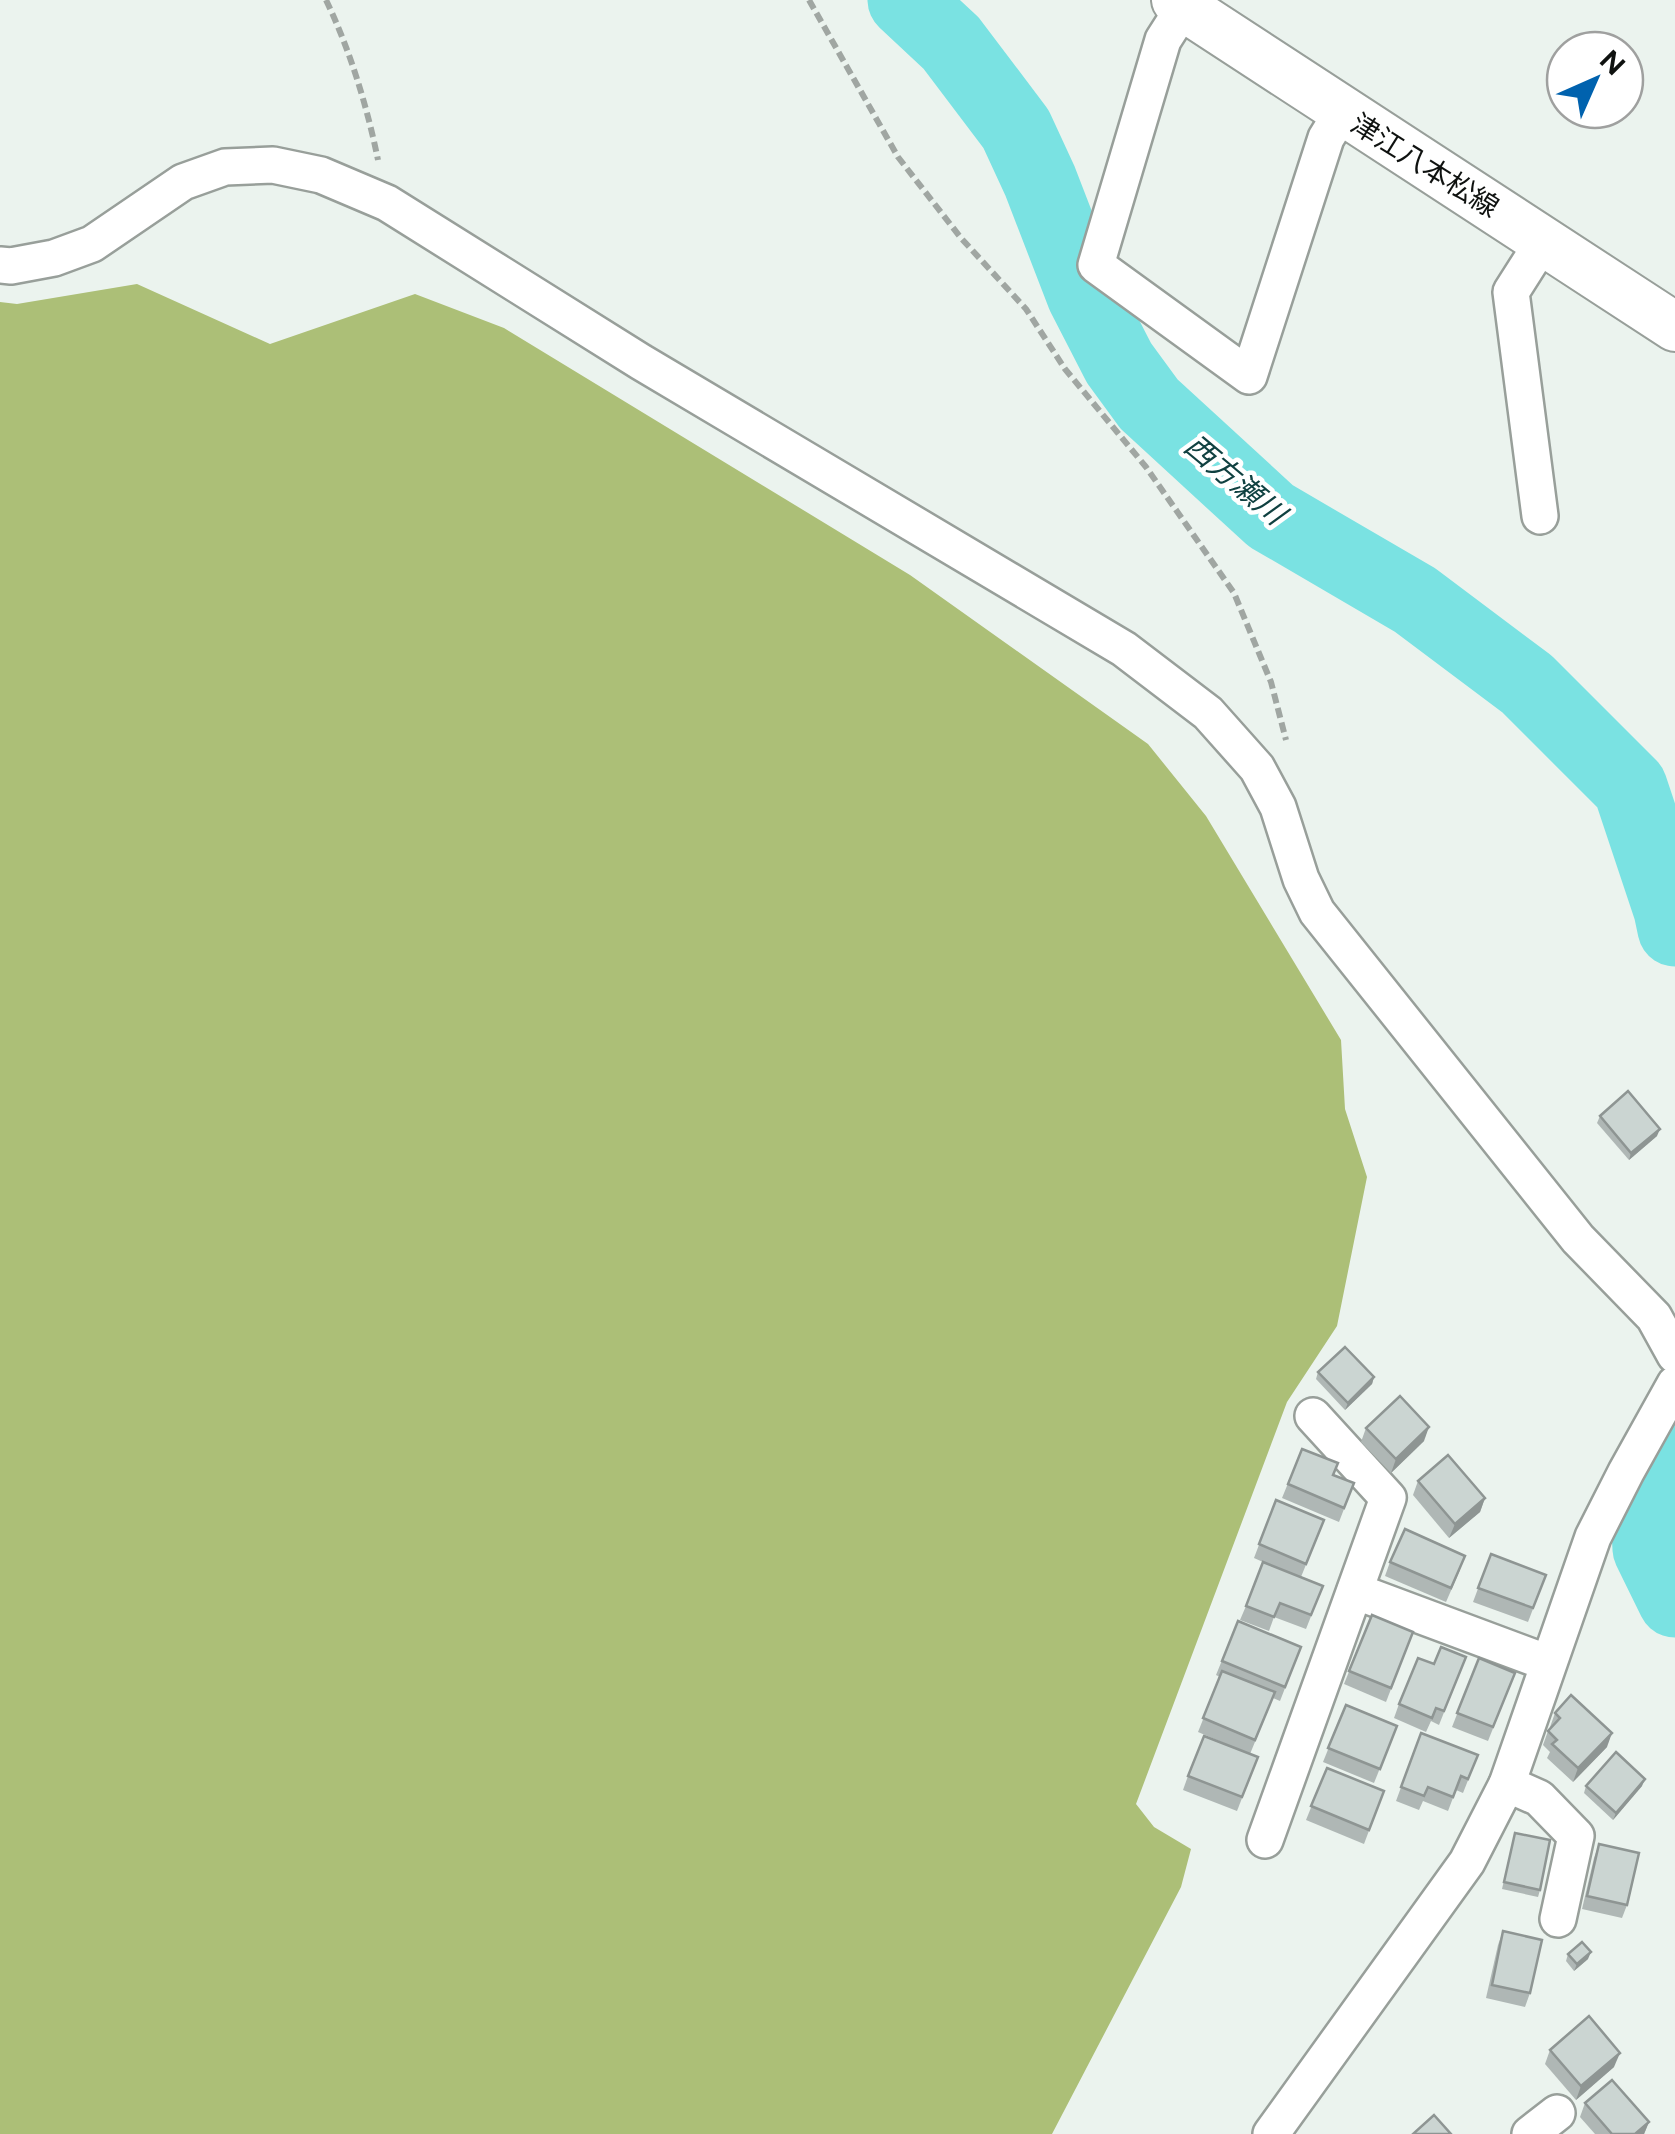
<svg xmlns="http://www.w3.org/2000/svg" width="1675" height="2134" viewBox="0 0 1675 2134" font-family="Figtree,'Noto Sans JP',sans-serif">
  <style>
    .forest { fill: #acbf77 }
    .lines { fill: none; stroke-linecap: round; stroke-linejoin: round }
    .river { stroke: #7ae2e2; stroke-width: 75 }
    .street-casing { stroke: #989f9a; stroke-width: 40 }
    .secondary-casing { stroke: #989f9a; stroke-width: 52 }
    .path { stroke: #a0a6a2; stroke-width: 6; stroke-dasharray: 10 5; stroke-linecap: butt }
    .street { stroke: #fff; stroke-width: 35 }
    .secondary { stroke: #fff; stroke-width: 48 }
    .wall { fill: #afb7b5 }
    .shaded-wall { fill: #8e9593 }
    .building { fill: #cbd5d2; stroke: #8e9593; stroke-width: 2.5 }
    .labels { text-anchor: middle; stroke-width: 9; stroke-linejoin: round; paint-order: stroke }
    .street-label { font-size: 28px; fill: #0f1210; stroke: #fff }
    .water-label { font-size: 30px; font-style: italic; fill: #104141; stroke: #fff }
  </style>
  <rect width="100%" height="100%" fill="#ebf3ee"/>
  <path class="forest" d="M137 284 270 344 415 294 504 328 910 575 1148 744 1206 816 1341 1040 1345 1109 1367 1177 1337 1326 1287 1402 1136 1804 1154 1827 1191 1849 1181 1887 1052 2134H0V302L17 304Z"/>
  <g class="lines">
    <g class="river">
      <path d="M905 0 951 43 1016 129 1040 181 1084 295 1119 363 1149 404 1271 516 1415 600 1527 684 1630 787 1671 910 1675 929"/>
      <path d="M1675 1460 1647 1491 1650 1549 1675 1600"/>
    </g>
    <g class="street-casing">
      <g id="street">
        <path d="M1184 7 1163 40 1096 265 1249 376 1326 138 1342 112"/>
        <path d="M0 265 11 266 54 258 92 244 183 182 225 167 273 165 321 175 387 203 641 362 1124 649 1208 713 1257 768 1278 807 1301 879 1317 912 1578 1239 1654 1317 1675 1355"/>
        <path d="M1540 516 1511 292 1544 240"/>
        <path d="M1355 1591 1548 1663"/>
        <path d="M1507 1784 1539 1798 1576 1836 1558 1919"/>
        <path d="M1265 1840 1388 1498 1313 1416"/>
        <path d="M1271 2134 1467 1862 1507 1784 1593 1537 1626 1472 1675 1384"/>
        <path d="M1530 2134 1557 2113"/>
      </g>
    </g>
    <g class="secondary-casing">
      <path id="secondary" d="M1176 0 1184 7C1347 115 1512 219 1675 327"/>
    </g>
    <g class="path">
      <path d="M326 0C350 50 367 106 378 160"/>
      <path d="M809 0 898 157 961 238 1026 309 1065 369 1146 467 1234 593 1271 682 1286 740"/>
    </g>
    <use href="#street" class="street"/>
    <use href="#secondary" class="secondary"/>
  </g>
  <g class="wall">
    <path d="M1600 1116 1657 1136 1629 1160 1597 1123Z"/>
    <path d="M1318 1372 1374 1377 1372 1384 1345 1410 1316 1379Z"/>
    <path d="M1366 1428 1424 1441 1391 1473 1361 1442Z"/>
    <path d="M1302 1449 1333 1475 1354 1483 1339 1522 1282 1498Z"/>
    <path d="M1418 1481 1485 1498 1480 1512 1449 1538 1413 1495Z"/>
    <path d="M1276 1500 1324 1520 1301 1577 1323 1586 1306 1629 1274 1617 1269 1631 1240 1620 1246 1606 1272 1566 1254 1558Z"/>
    <path d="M1491 1554 1546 1575 1528 1622 1473 1602Z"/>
    <path d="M1390 1562 1460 1570 1446 1602 1385 1576Z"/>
    <path d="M1372 1615 1413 1632 1386 1702 1344 1684Z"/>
    <path d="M1238 1621 1301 1647 1280 1701 1273 1698 1250 1754 1198 1732 1220 1677 1216 1675Z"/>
    <path d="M1466 1657 1439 1725 1431 1721 1426 1732 1394 1718 1399 1704 1434 1664Z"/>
    <path d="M1479 1658 1515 1673 1488 1741 1452 1727Z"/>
    <path d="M1346 1705 1397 1726 1374 1783 1323 1762Z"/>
    <path d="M1555 1713 1607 1747 1573 1782 1547 1758 1550 1752 1543 1745 1548 1731 1551 1728 1550 1727Z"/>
    <path d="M1421 1733 1478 1755 1463 1793 1456 1790 1448 1811 1423 1801 1419 1810 1396 1801Z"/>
    <path d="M1258 1757 1237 1811 1183 1790 1188 1776Z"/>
    <path d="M1327 1768 1384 1791 1364 1844 1306 1820Z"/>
    <path d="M1586 1786H1642L1613 1820 1584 1793Z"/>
    <path d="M1515 1833 1540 1890 1538 1897 1502 1889Z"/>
    <path d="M1599 1844 1627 1905 1622 1918 1582 1909 1594 1858Z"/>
    <path d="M1503 1931 1530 1993 1525 2007 1486 1998 1498 1945Z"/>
    <path d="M1568 1954 1588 1959 1574 1971 1566 1961Z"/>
    <path d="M1550 2050 1614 2067 1576 2100 1545 2064Z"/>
    <path d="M1585 2103 1649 2122 1644 2134H1595L1580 2117Z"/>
  </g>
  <g class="shaded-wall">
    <path d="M1660 1129 1657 1136 1629 1160 1631 1153Z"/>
    <path d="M1374 1377 1372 1384 1345 1410 1348 1403Z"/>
    <path d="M1429 1427 1424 1441 1391 1473 1396 1459Z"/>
    <path d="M1485 1498 1480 1512 1449 1538 1455 1524Z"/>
    <path d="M1612 1733 1607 1747 1573 1782 1578 1768Z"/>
    <path d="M1645 1779 1642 1786 1613 1820 1616 1813Z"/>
    <path d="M1591 1952 1588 1959 1574 1971 1577 1964Z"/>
    <path d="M1620 2053 1614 2067 1576 2100 1581 2086Z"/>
    <path d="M1649 2122 1644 2134H1635Z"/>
  </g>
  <g class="building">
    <path d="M1628 1091 1660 1129 1631 1153 1600 1116Z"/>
    <path d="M1345 1347 1374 1377 1348 1403 1318 1372Z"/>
    <path d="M1400 1396 1429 1427 1396 1459 1366 1428Z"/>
    <path d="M1302 1449 1338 1463 1333 1475 1354 1483 1344 1508 1288 1484Z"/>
    <path d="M1448 1455 1485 1498 1455 1524 1418 1481Z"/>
    <path d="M1276 1500 1324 1520 1306 1564 1259 1544Z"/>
    <path d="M1405 1529 1465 1556 1451 1588 1390 1562Z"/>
    <path d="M1491 1554 1546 1575 1533 1608 1478 1588Z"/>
    <path d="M1263 1562 1323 1586 1311 1615 1280 1603 1274 1617 1246 1606Z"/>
    <path d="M1372 1615 1413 1632 1391 1688 1349 1671Z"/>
    <path d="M1238 1621 1301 1647 1285 1687 1222 1661Z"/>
    <path d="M1441 1647 1466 1657 1444 1711 1436 1708 1432 1718 1399 1704 1418 1658 1434 1664Z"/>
    <path d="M1479 1658 1515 1673 1493 1727 1457 1713Z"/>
    <path d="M1222 1671 1275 1692 1255 1740 1203 1718Z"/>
    <path d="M1571 1695 1612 1733 1578 1768 1552 1744 1557 1740 1548 1731 1560 1718 1555 1713Z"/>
    <path d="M1346 1705 1397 1726 1380 1769 1328 1748Z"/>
    <path d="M1421 1733 1478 1755 1468 1779 1461 1776 1453 1797 1428 1787 1424 1796 1401 1787Z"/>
    <path d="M1204 1736 1258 1757 1242 1797 1188 1776Z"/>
    <path d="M1616 1752 1645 1779 1616 1813 1586 1786Z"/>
    <path d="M1327 1768 1384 1791 1369 1830 1311 1806Z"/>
    <path d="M1515 1833 1550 1840 1540 1890 1504 1882Z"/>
    <path d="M1599 1844 1639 1853 1627 1905 1587 1896Z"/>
    <path d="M1503 1931 1542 1940 1530 1993 1492 1985Z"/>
    <path d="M1582 1942 1591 1952 1577 1964 1568 1954Z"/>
    <path d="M1589 2016 1620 2053 1581 2086 1550 2050Z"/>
    <path d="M1612 2080 1649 2122 1635 2134H1612L1585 2103Z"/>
    <path d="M1434 2115 1451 2134H1413Z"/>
  </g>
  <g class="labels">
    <g class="street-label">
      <text transform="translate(1425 165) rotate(32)" y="10">津江八本松線</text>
    </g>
    <g class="water-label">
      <text transform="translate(1235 480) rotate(40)" y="10">西方瀬川</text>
    </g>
  </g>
  <g transform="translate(1595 80) rotate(45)"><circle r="48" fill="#ffffff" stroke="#9fa09f" stroke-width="2.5"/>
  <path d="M0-8L18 38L0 25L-18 38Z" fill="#0062ae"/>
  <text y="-15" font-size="28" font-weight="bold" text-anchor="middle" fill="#0f1210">N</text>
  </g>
</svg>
